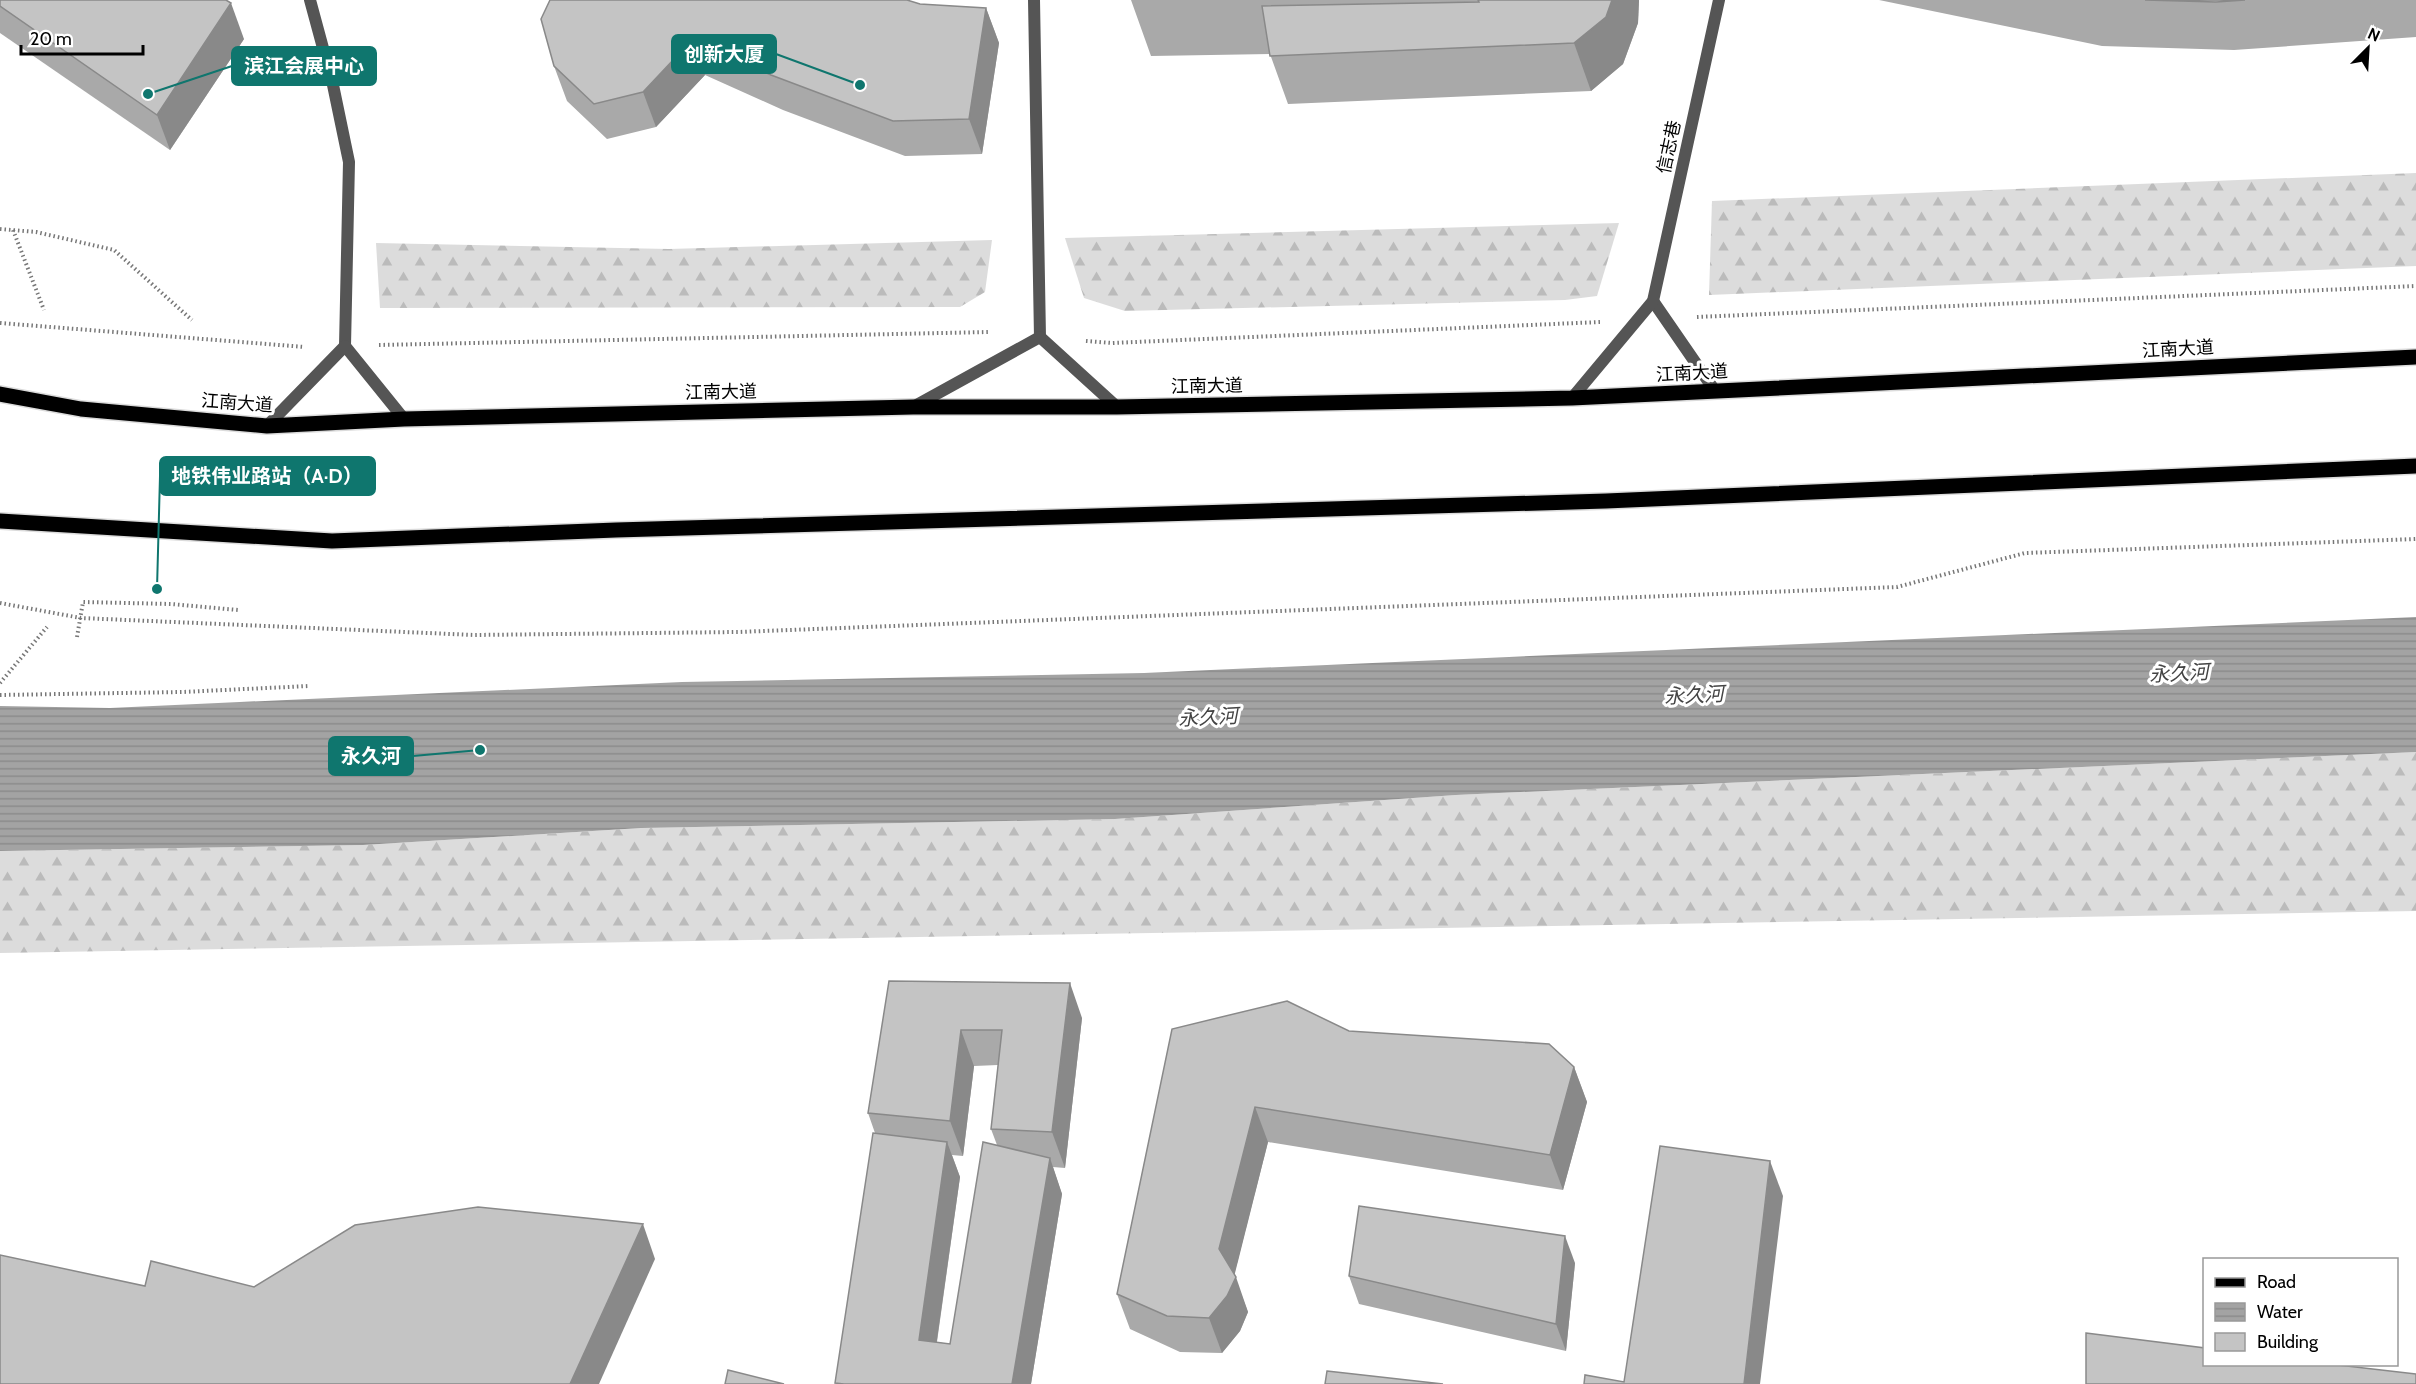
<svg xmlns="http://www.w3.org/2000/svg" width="2416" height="1384" viewBox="0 0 2416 1384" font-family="Cabin,'Noto Sans SC',sans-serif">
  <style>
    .forest { fill: url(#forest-firs) }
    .water { fill: url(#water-rules) }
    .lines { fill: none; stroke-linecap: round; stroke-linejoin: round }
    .primary-casing { stroke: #dbdbdb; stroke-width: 18 }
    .path { stroke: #777; stroke-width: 4; stroke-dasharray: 1.5 3; stroke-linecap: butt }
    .service { stroke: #555; stroke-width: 12 }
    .minor { stroke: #555; stroke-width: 12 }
    .primary { stroke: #000; stroke-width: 15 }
    .wall { fill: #a9a9a9; fill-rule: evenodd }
    .shaded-wall { fill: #898989 }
    .building { fill: #c4c4c4; stroke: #898989; stroke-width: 1.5 }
    .labels { text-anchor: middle; stroke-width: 6; stroke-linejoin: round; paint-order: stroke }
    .street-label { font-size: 18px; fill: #000; stroke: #fff }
    .water-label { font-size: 20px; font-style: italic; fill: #444; stroke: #fff }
    .leader { fill: none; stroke: #0f766e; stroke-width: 2 }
    .callout-dot { fill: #0f766e; stroke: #fff; stroke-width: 2 }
    .callout { fill: #0f766e; stroke: #0f766e; stroke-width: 2 }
    .callout-label { font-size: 20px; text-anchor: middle; font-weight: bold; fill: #fff }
  </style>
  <defs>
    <pattern id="forest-firs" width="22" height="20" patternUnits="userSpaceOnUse" patternTransform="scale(1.5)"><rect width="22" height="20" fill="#dcdcdc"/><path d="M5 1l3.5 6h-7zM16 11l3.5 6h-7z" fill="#bbb"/></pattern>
    <pattern id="water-rules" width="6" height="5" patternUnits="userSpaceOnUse" patternTransform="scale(1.5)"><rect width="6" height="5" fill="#a3a3a3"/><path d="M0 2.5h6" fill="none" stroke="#8b8b8b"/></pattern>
  </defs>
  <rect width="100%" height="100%" fill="#fff"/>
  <g class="forest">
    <path d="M2416 173V266L1709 295 1712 201Z"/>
    <path d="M1619 223 1597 296 1565 300 1125 311 1084 298 1065 238Z"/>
    <path d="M992 240 985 292 960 307 380 308 376 243 669 249Z"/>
    <path d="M2416 752V911L0 953V851L363 845 641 828 1115 819 1456 795Z"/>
  </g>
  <path class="water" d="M2416 617V752L1456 795 1115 819 641 828 363 845 0 851V706L110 708 682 682 1144 673Z"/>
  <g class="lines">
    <g class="primary-casing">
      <g id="primary">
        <path d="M0 394 81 409 267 426 404 419 913 407H1117L1572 398 2416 357"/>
        <path d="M0 521 332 541 616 530 1606 501 2416 466"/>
      </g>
    </g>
    <g class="path">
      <path d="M0 229 36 232 114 250 192 320"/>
      <path d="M13 230 44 310"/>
      <path d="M1697 317 2416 286"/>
      <path d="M0 323 305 347"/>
      <path d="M1086 341 1112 343 1600 322"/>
      <path d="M379 345 989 332"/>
      <path d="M0 603 81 618 474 635 738 632 1897 587 2025 553 2416 539"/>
      <path d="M77 637 83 602 171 604 238 610"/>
      <path d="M0 683 47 627"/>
      <path d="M0 695 182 692 309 686"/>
    </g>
    <g class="service">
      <path d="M310 0 333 85 349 162 345 346 404 419"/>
      <path d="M1034 0 1040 337 1117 407"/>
      <path d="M913 407 1040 337"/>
      <path d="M267 426 345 346"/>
    </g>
    <g class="minor">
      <path d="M1653 301 1715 391"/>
      <path d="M1572 398 1653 301 1719 0"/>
    </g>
    <use href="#primary" class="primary"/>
  </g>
  <g class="wall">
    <path d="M0 0 244 39 170 150 0 33Z"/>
    <path d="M1131 0H1639L1638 23 1623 64 1591 91 1288 104 1270 54 1151 56Z"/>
    <path d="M1879 0H2416V37L2234 50 2102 46Z"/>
    <path d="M920 4 986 8 999 43 982 154 905 156 783 110 705 75 656 127 607 139 567 101 554 66 541 19Z"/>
    <path d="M889 981 1082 1018 1065 1168 1053 1167 1062 1194 1031 1384H836L835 1383 875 1133 868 1113ZM998 1065 991 1129 997 1145 950 1344 937 1342 960 1177 952 1155 963 1156 974 1066Z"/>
    <path d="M1172 1029 1574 1067 1587 1102 1563 1190 1268 1142 1234 1275 1248 1312 1240 1331 1222 1353 1180 1352 1130 1329 1117 1294Z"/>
    <path d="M1575 1263 1566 1351 1359 1304 1349 1276Z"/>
  </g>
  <g class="shaded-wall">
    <path d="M1612 0H1639L1638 23 1623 64 1591 91 1574 43Z"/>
    <path d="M231 3 244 39 170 150 157 115Z"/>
    <path d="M986 8 999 43 982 154 969 119Z"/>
    <path d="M692 40 705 75 656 127 643 92Z"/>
    <path d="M1070 983 1082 1018 1065 1168 1052 1132Z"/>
    <path d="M961 1030 974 1066 963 1156 950 1121Z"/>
    <path d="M1574 1067 1587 1102 1563 1190 1550 1155Z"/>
    <path d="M1255 1107 1268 1142 1232 1285 1219 1249Z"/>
    <path d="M947 1142 960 1177 932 1375 919 1340Z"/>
    <path d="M1050 1158 1062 1194 1031 1384H1012Z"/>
    <path d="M1770 1161 1783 1196 1760 1384H1744Z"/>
    <path d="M643 1224 655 1259 599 1384H570Z"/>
    <path d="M1565 1236 1575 1263 1566 1351 1556 1324Z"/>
    <path d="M1236 1277 1248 1312 1240 1331 1222 1353 1209 1318Z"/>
  </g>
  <g class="building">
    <path d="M0 0H226L231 3 157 115 0 6Z"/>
    <path d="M550 0H907L920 4 986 8 969 119 893 121 771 75 692 40 643 92 594 104 554 66 541 19Z"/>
    <path d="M1478 0H1612L1606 17 1574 43 1270 56 1262 6 1479 2Z"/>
    <path d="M2145 0H2245L2216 2Z"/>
    <path d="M889 981 1070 983 1052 1132 991 1129 1002 1030H961L950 1121 868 1113Z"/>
    <path d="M1287 1001 1349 1031 1549 1044 1574 1067 1550 1155 1255 1107 1219 1249 1236 1277 1227 1296 1209 1318 1167 1316 1117 1294 1172 1029Z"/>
    <path d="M873 1133 947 1142 919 1340 950 1344 983 1142 1050 1158 1012 1384H844L835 1383Z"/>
    <path d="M1660 1146 1770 1161 1744 1384H1584L1585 1375 1624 1382Z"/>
    <path d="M1359 1206 1565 1236 1556 1324 1349 1276Z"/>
    <path d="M478 1207 643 1224 570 1384H0V1255L145 1286 151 1261 254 1287 355 1225Z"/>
    <path d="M2086 1333 2205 1348V1365H2338L2416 1374V1384H2086Z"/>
    <path d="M728 1370 784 1384H725Z"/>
    <path d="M1327 1371 1443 1384H1325Z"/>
  </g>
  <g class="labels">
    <g class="street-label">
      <text transform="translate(1669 147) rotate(-78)" y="6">信志巷</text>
      <text transform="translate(2178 349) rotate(-3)" y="6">江南大道</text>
      <text transform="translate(1692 373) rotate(-3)" y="6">江南大道</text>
      <text transform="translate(1207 386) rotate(-1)" y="6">江南大道</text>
      <text transform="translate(721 392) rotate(-1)" y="6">江南大道</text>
      <text transform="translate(237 403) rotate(4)" y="6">江南大道</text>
    </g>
    <g class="water-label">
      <text transform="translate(2179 673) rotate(-3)" y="7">永久河</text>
      <text transform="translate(1694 695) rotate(-3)" y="7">永久河</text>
      <text transform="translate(1208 717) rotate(-3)" y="7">永久河</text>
    </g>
  </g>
  <path class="leader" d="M860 85L776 54M148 94L232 66M157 589L160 476M480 750L413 756"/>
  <g class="callout-dot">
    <circle cx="860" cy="85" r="6"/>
    <circle cx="148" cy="94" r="6"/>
    <circle cx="157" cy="589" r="6"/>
    <circle cx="480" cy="750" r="6"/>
  </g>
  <g class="callout">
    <rect x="672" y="35" width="104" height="38" rx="6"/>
    <rect x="232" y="47" width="144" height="38" rx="6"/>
    <rect x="160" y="457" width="215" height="38" rx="6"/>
    <rect x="329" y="737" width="84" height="38" rx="6"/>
  </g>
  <g class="callout-label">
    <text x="724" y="61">创新大厦</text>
    <text x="304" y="73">滨江会展中心</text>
    <text x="267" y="483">地铁伟业路站（A·D）</text>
    <text x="371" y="763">永久河</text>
  </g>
  <rect x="2203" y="1258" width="195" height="108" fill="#ffffff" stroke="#999999" stroke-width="1.5"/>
  <rect x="2215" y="1278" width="30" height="9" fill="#000000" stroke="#999999" stroke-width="1.5"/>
  <text x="2257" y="1288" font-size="18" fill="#000000">Road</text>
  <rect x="2215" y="1303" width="30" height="18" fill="url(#water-rules)" stroke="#999999" stroke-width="1.5"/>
  <text x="2257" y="1318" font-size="18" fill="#000000">Water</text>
  <rect x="2215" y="1333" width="30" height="18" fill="#c4c4c4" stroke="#999999" stroke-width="1.5"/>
  <text x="2257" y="1348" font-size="18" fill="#000000">Building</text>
  <g transform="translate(2368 48) rotate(24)" stroke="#ffffff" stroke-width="4.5" paint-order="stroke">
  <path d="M0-4.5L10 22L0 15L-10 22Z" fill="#000000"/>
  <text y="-9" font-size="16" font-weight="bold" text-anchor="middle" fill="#000000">N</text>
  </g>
  <path d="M21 45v9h122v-9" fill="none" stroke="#000000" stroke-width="3"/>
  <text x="30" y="45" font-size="18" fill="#000000" stroke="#ffffff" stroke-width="4.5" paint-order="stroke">20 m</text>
</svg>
